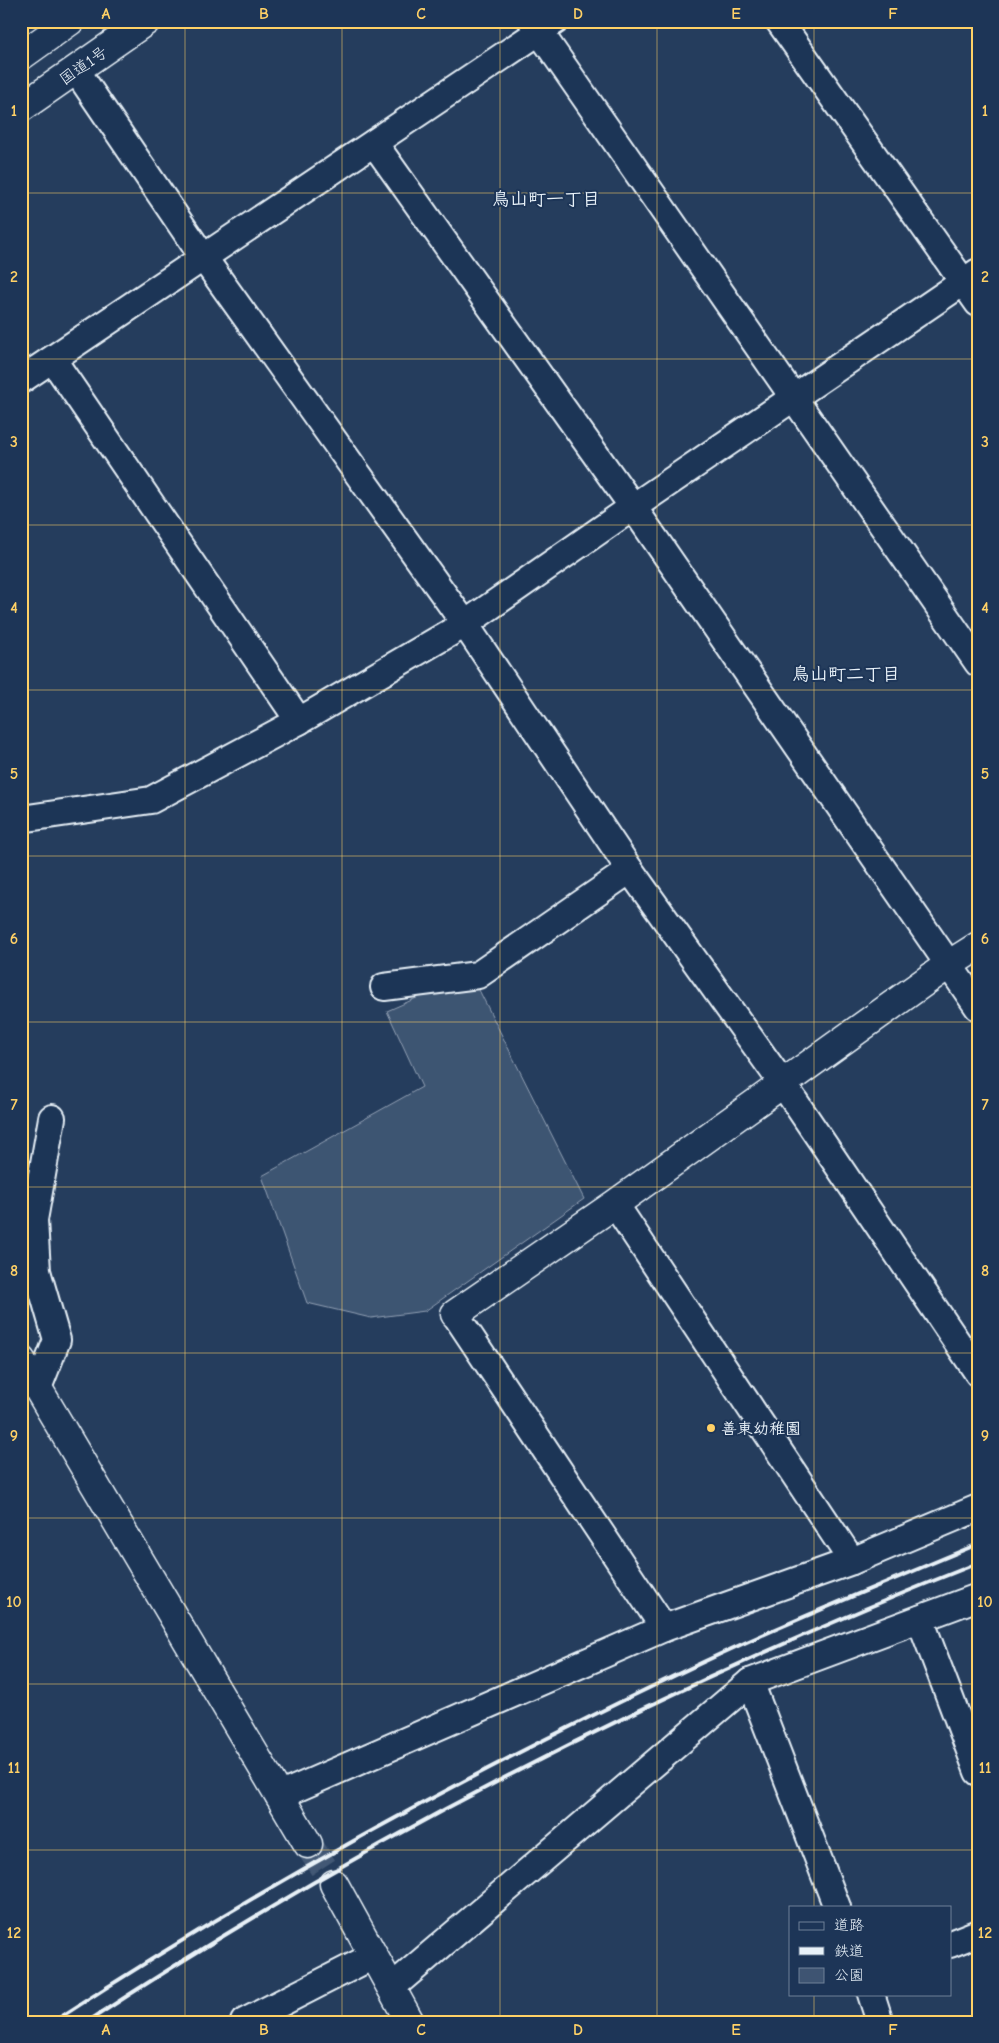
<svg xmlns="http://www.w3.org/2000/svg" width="999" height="2043" viewBox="0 0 999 2043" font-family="'Comic Neue','Klee One',sans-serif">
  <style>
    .green { fill: #3e5472; stroke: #93a2b5 }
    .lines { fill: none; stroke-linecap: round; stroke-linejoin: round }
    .secondary-tunnel { stroke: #425874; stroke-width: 28; stroke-dasharray: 28 14; stroke-linecap: butt }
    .street-casing { stroke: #e8f1f8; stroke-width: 30 }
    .secondary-casing { stroke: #e8f1f8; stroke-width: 31 }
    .highway-casing { stroke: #e8f1f8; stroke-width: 31 }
    .street { stroke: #1d3557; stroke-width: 26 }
    .secondary { stroke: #1d3557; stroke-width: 28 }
    .highway { stroke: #1d3557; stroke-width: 28 }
    .rail { stroke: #e8f1f8; stroke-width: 4 }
    .grid { fill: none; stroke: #ffd166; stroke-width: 1; stroke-opacity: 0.55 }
    .poi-dot { fill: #ffd166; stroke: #1d3557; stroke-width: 2 }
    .labels { text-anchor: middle; stroke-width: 4; stroke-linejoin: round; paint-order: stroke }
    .street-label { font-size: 16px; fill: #e8f1f8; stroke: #1d3557 }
    .poi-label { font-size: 16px; font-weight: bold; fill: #e8f1f8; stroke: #1d3557; text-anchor: start }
    .neighbourhood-label { font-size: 18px; font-weight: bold; fill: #e8f1f8; stroke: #1d3557 }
    .neatline { fill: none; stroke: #ffd166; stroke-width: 2 }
    .grid-label { font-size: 16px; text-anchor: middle; font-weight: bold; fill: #ffd166 }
  </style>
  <rect width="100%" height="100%" fill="#253d5d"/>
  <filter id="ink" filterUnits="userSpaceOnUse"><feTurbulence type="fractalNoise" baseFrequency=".02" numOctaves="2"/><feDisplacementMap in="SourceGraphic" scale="10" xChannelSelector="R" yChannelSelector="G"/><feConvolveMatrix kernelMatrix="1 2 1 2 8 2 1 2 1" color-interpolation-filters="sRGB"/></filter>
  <g filter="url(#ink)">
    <path class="green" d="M471 974 584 1199 425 1311 371 1318 307 1303 262 1176 422 1087 387 1011Z"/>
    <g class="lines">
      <path class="secondary-tunnel" d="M308 1844 334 1884"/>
      <g class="street-casing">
        <g id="street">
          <path d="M532 21 978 663"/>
          <path d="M779 21 978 303"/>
          <path d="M76 70 203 257 465 624 630 870 783 1084 978 1373"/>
          <path d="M374 143 633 507 978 1007"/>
          <path d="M53 360 299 721"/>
          <path d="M21 380 555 21"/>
          <path d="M21 819 151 800 299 721 465 624 633 507 978 272"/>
          <path d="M384 987 478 975 630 870"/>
          <path d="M615 1204 852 1561"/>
          <path d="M455 1314 664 1628"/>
          <path d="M38 1388 57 1340 37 1271 34 1220 52 1118"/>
          <path d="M920 1619 978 1772"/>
          <path d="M750 1682 837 1907"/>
          <path d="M279 1796 664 1628 852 1561 978 1508"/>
          <path d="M950 1944 978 1933"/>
          <path d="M391 1988 750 1682 978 1597"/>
          <path d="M871 1994 880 2022"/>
          <path d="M244 2022 373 1956"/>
        </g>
      </g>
      <g class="secondary-casing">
        <g id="secondary">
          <path d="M455 1314 615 1204 948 965 978 946"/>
          <path d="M21 1360 308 1844"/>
          <path d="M334 1884 410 2022"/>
        </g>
      </g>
      <g class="highway-casing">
        <g id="highway">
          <path d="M21 56 70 21"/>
          <path d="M21 108 146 21"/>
        </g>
      </g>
      <use href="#street" class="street"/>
      <use href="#secondary" class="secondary"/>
      <use href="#highway" class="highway"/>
      <g class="rail">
        <path d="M53 2022C253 1891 464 1776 680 1673 777 1626 878 1586 978 1544"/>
        <path d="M87 2022C366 1839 667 1685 978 1563"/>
      </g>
    </g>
  </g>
  <path class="grid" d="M185 21V2022M342 21V2022M500 21V2022M657 21V2022M814 21V1907M21 193H978M21 359H978M21 525H978M21 690H978M21 856H978M21 1022H978M21 1187H978M21 1353H978M21 1518H978M21 1684H978M21 1850H978M814 1994V2022"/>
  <circle class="poi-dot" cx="711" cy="1428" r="5"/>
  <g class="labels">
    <g class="street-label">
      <text transform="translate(83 65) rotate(-35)" y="6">国道1号</text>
    </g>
    <g class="poi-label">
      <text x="721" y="1434">善東幼稚園</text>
    </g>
    <g class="neighbourhood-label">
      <text x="546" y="205">鳥山町一丁目</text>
      <text x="846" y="680">鳥山町二丁目</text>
    </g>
  </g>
  <rect width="999" height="2043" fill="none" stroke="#1d3557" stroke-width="55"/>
  <rect x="789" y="1906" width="162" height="90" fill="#1d3557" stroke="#6e8097"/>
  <rect x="799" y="1922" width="25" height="8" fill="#1d3557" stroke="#6e8097"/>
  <text x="834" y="1930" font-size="15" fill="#e8f1f8">道路</text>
  <rect x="799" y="1947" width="25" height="8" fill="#e8f1f8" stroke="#6e8097"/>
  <text x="834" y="1956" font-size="15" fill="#e8f1f8">鉄道</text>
  <rect x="799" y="1968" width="25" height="15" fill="#3e5472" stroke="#6e8097"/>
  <text x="834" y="1980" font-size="15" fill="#e8f1f8">公園</text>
  <rect x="28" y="28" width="944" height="1988" class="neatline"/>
  <g class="grid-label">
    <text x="106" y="19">A</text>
    <text x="264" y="19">B</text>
    <text x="421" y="19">C</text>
    <text x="578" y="19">D</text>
    <text x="736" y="19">E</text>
    <text x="893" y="19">F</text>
    <text x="14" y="116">1</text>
    <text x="985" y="116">1</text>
    <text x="14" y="282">2</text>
    <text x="985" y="282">2</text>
    <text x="14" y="447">3</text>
    <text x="985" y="447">3</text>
    <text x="14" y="613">4</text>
    <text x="985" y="613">4</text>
    <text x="14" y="779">5</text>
    <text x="985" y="779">5</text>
    <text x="14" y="944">6</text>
    <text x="985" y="944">6</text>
    <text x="14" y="1110">7</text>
    <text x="985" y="1110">7</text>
    <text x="14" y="1276">8</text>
    <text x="985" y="1276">8</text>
    <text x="14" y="1441">9</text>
    <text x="985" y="1441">9</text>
    <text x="14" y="1607">10</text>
    <text x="985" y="1607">10</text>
    <text x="14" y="1773">11</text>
    <text x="985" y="1773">11</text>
    <text x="14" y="1938">12</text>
    <text x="985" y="1938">12</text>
    <text x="106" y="2035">A</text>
    <text x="264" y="2035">B</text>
    <text x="421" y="2035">C</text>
    <text x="578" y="2035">D</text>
    <text x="736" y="2035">E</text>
    <text x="893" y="2035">F</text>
  </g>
</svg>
